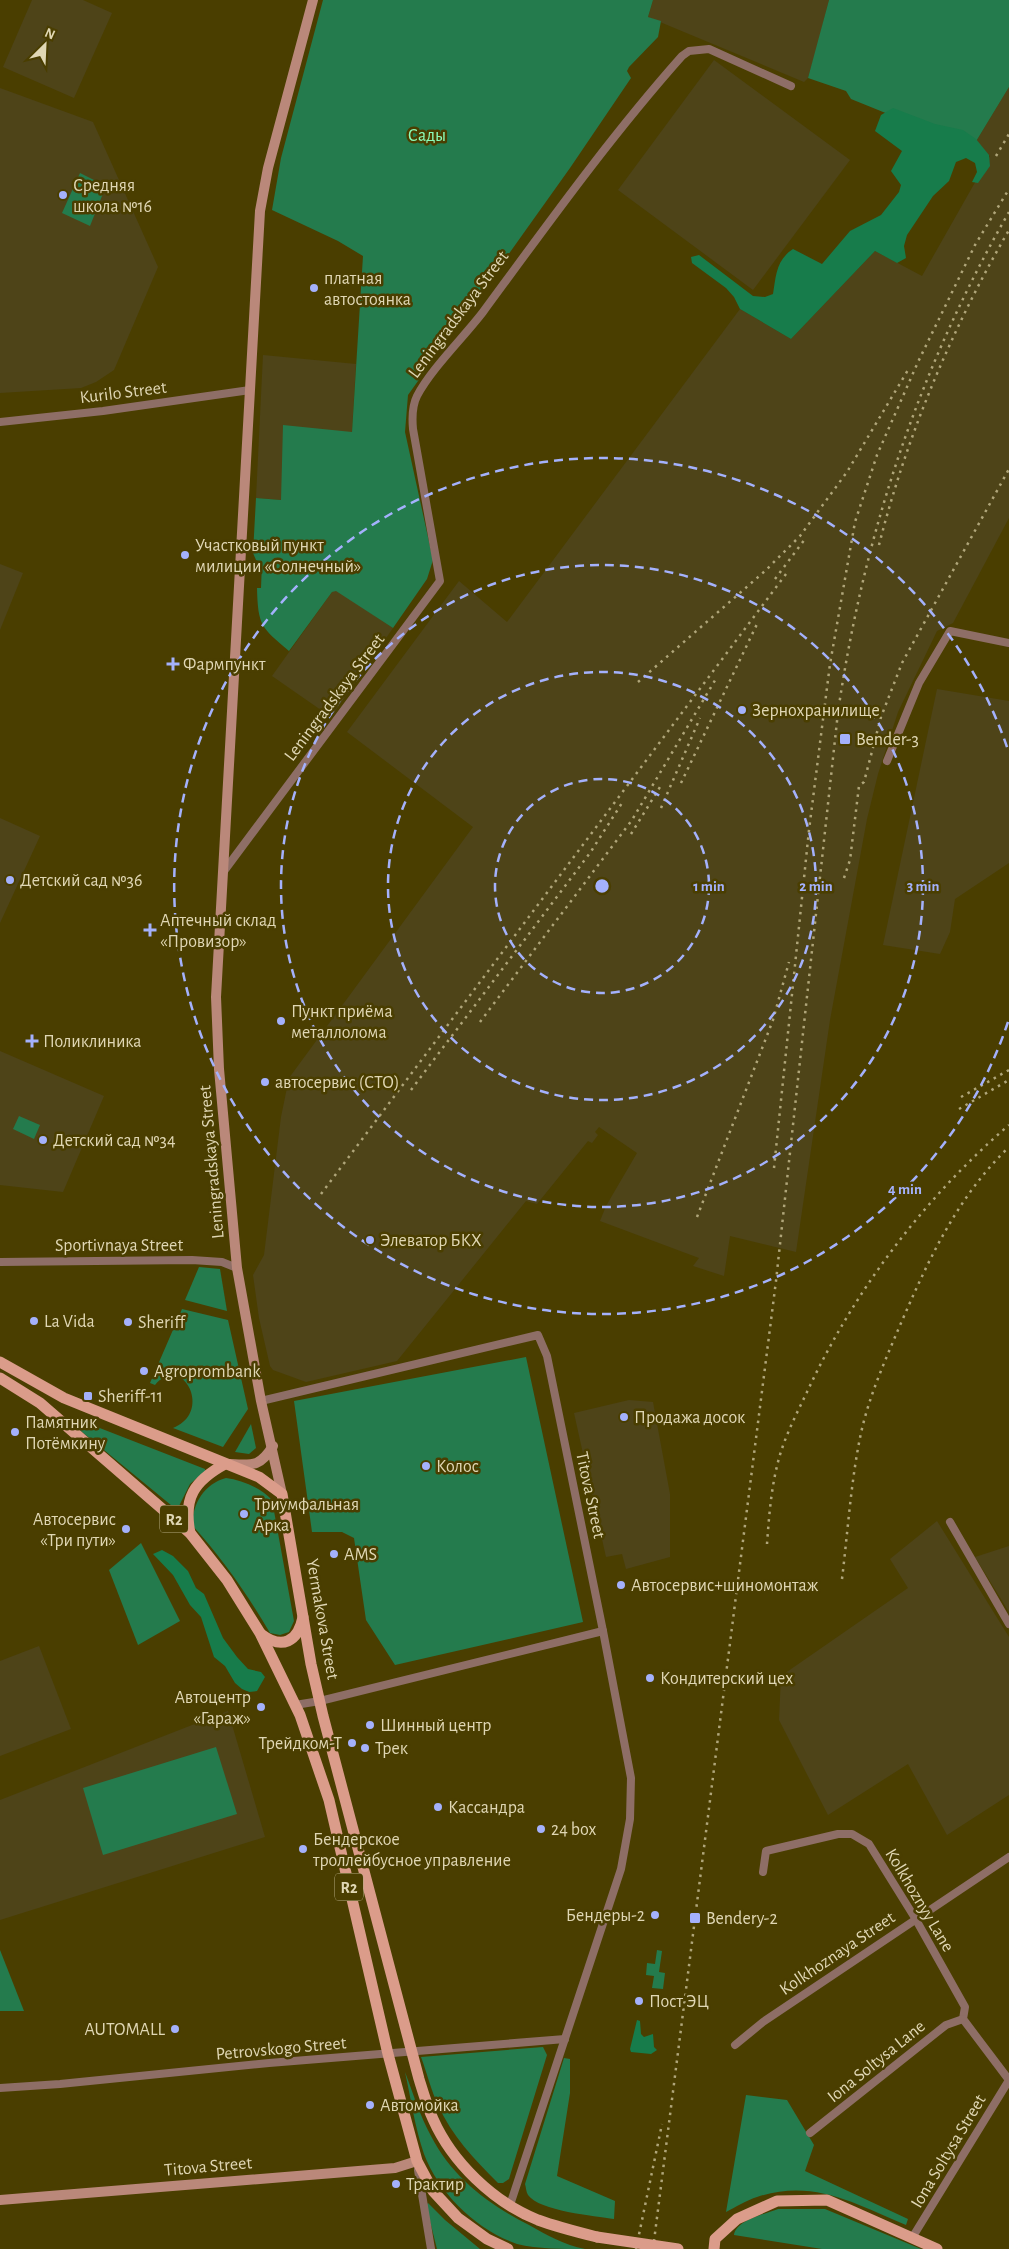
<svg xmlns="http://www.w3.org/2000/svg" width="1009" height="2249" viewBox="0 0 1009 2249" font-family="'Alegreya Sans',sans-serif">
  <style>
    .built { fill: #4e4418 }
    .green { fill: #247b4d }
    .forest { fill: #177c4b }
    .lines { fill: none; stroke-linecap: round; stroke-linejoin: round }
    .street { stroke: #8e6e66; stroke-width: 8 }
    .secondary { stroke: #ba887a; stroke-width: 10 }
    .primary { stroke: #db9c8a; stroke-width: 11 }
    .rail { stroke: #b0a67a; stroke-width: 2.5; stroke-dasharray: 2.5 5; stroke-linecap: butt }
    .primary-bridge { stroke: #db9c8a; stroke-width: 11 }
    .ring { fill: none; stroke: #a4b1fc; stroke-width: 2.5; stroke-dasharray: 9 6 }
    .poi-dot { fill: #a4b1fc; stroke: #4a3e00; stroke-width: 2 }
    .labels { text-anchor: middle; stroke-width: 5; stroke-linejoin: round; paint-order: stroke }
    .shield { fill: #4a3e00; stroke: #b3a97e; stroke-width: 1 }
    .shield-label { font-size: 16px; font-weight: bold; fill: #e0d7b4 }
    .park-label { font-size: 18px; fill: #8bfdb9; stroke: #4a3e00 }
    .poi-label { font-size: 18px; fill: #e0d7b4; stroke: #4a3e00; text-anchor: start }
    .street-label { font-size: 18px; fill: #e0d7b4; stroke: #4a3e00 }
    .centre { fill: #a4b1fc; stroke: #4a3e00; stroke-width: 2.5 }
    .ring-label { font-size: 15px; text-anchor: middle; font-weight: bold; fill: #a4b1fc; stroke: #4a3e00; stroke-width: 5; stroke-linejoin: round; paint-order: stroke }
  </style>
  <rect width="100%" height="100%" fill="#4a3e00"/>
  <g class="built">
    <path d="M32 0H83L112 13 74 98 3 67Z"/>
    <path d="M653 0H829L816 51 808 78 804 82 648 17Z"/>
    <path d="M714 60 850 160 753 290 618 190Z"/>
    <path d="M1009 87V518L953 623 937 631 898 712 878 774 867 819 830 1020 796 1252 730 1236 724 1276 693 1266 699 1258 600 1221 606 1206 637 1153 599 1127 595 1132 598 1135 592 1143 588 1141 537 1204 526 1201 397 1361 306 1382 273 1370 270 1366 259 1318 253 1275 264 1255 281 1117 289 1078 473 827 347 732 459 581 507 622 740 309 791 339 875 251 922 276 990 156 972 148Z"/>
    <path d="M0 88 93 122 158 267 114 370 96 382 81 388 0 393Z"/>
    <path d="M263 355 356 364 352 432 281 500 256 498Z"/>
    <path d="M0 564 23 573 0 630Z"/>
    <path d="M336 590 393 628 331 717 272 676 332 592Z"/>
    <path d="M937 689 1009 701V863L955 899 950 932 940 954 883 945Z"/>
    <path d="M0 818 40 836 0 923Z"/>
    <path d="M0 1051 104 1096 63 1192 0 1185Z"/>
    <path d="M629 1400 653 1402 670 1494V1557L626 1569 622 1554 606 1557 574 1413Z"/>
    <path d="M937 1521 1009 1637V1795L947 1835 908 1764 828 1815 779 1720 781 1676 908 1588 890 1559Z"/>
    <path d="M1009 1546V1612L975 1557Z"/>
    <path d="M39 1646 71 1729 0 1756V1661Z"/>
    <path d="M228 1711 265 1837 0 1920V1800Z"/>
  </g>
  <g class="green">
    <path d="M323 0H653L648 17 661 21 658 37 629 67 627 71 631 78 570 168 408 395 405 432 433 560 427 579 393 628 336 591 332 592 289 651C261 627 258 626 257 588H261L262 562 256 560 253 553 256 498 281 500 283 425 352 432 363 256 338 241 272 210 281 158Z"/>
    <path d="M829 0H1009V87L972 148 851 99 846 91 808 78Z"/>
    <path d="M80 173 106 186 90 226 62 213Z"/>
    <path d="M19 1116 40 1125 34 1139 13 1129Z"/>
    <path d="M199 1267 220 1269 227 1311 185 1300Z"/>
    <path d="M182 1309 228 1320 248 1409 223 1447 173 1428C214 1412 182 1352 155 1385L150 1383Z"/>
    <path d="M526 1357 583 1622 395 1665 366 1620 354 1538 342 1532H312L294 1401Z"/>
    <path d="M74 1418 205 1469V1471L190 1484 177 1510 76 1427 70 1421Z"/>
    <path d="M251 1424 256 1448 249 1454 235 1452Z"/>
    <path d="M226 1478C242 1480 261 1488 272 1500L294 1621 289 1632 280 1635 270 1633C247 1594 223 1559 192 1525 193 1503 204 1484 226 1478Z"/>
    <path d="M141 1543 180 1621 138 1645 109 1570Z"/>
    <path d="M216 1747 237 1814 103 1855 83 1788Z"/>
    <path d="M0 1950 24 2011H0Z"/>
    <path d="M657 1950 662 1951 659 1972 665 1973 663 1989 652 1988 654 1976 646 1975 647 1963 655 1964Z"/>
    <path d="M543 2047 547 2055 512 2169 509 2179 503 2183H498C474 2159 452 2136 438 2105 431 2090 427 2073 421 2057Z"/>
    <path d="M564 2058 570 2059V2093L557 2176 615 2201 614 2219C595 2216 539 2211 528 2195 526 2192 526 2187 525 2184Z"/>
    <path d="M405 2072C413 2093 420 2116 431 2136 452 2177 489 2205 529 2225 547 2235 564 2245 585 2249 563 2249 538 2249 517 2244 477 2230 439 2194 424 2154 415 2128 411 2099 405 2072Z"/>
    <path d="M746 2095 787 2100 814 2145 805 2171 908 2219 906 2225C856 2204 813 2178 757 2197 747 2200 736 2207 726 2212Z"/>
    <path d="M428 2203 445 2220 480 2249H437L426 2205Z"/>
    <path d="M778 2209H825L921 2249H822L734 2235C736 2220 766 2214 778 2209Z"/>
  </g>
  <g class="forest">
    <path d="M893 108 935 124 963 130 976 139 989 155 990 166 978 183 972 182 977 172 975 163 966 158 956 162 949 181 933 196 907 235 904 246 906 258 897 263 875 251 791 339 740 309 734 297 726 288 692 263 691 257 699 255 753 296 765 297 773 294C776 276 776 260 793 249L822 264 850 231 881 215 899 192 901 185 891 171 902 151 875 131 881 115Z"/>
    <path d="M162 1550 173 1556 188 1571 196 1588 204 1594 223 1638 237 1657 248 1669 261 1672 265 1677 257 1691 249 1692 242 1689 235 1683 225 1666 214 1657 201 1617 190 1605 173 1575 153 1554Z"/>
    <path d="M637 2020 640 2021 641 2034 644 2037 653 2034 654 2047 657 2050 651 2054 631 2052 630 2049Z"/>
  </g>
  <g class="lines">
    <g class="street">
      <path d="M0 422 103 411 250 390"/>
      <path d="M887 761 919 683 950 631 1009 643"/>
      <path d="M224 871 440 581 413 429C412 418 412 406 417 396 431 369 464 337 483 312 547 225 610 137 682 56L689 51 709 49 791 86"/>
      <path d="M0 1262 192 1260 222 1262 237 1268"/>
      <path d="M261 1401 538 1335 547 1356 603 1631 320 1701 295 1705"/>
      <path d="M950 1522 1009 1624"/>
      <path d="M763 1872 766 1851 838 1834H852L869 1844 915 1918 965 2007 963 2019 1009 2080"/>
      <path d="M735 2045 763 2022 1009 1857"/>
      <path d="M0 2088 60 2084 269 2063 565 2039"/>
      <path d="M810 2133 946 2025 963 2019"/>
      <path d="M418 2170 431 2249"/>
      <path d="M510 2205 621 1869 630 1819 631 1778 603 1631"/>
      <path d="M912 2238 1009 2080"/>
    </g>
    <g class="secondary">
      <path d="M230 1464C253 1465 260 1467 273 1446"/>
      <path d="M282 1494 261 1401 237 1268 219 1069 216 997 260 211 268 168 313 0"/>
      <path d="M0 2200 395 2168 417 2161"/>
    </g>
    <g class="primary">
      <path d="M0 1362 64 1398 259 1477 282 1494 311 1664 323 1716 419 2079C423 2092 427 2106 433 2119 452 2162 493 2202 538 2220 557 2227 577 2232 597 2237"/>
      <path d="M0 1378 40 1403 190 1533 227 1580 260 1633 300 1715 329 1800 388 2054 417 2161 433 2191 458 2218 487 2239 508 2249"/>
      <path d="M190 1533C183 1498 194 1481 225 1464"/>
      <path d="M261 1634C282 1650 298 1642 303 1617"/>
      <path d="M714 2249 715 2239 737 2219 777 2201 827 2200 937 2249"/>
    </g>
    <g class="rail">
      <path d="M996 156 1009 134"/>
      <path d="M879 545C907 435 952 328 1009 230"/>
      <path d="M775 579 805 539"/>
      <path d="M638 682 765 571 800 536 847 472 908 370"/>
      <path d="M681 783 758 622"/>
      <path d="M661 808 700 718"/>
      <path d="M631 834 660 787"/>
      <path d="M844 878 850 860 859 786 864 782 881 717 902 663 1009 469"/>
      <path d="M480 1022 632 820 717 677"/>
      <path d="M411 1090 590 853 622 803"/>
      <path d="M961 1097 1009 1070"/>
      <path d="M959 1109 1009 1080"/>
      <path d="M774 1168 809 830 830 664 855 522 877 455 918 362 975 245 1009 189"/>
      <path d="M321 1194 786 574"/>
      <path d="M697 1217 773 1020 789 962"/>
      <path d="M767 1544C769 1517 771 1489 778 1462 784 1438 796 1415 807 1392 854 1291 924 1198 1009 1125"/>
      <path d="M842 1579C848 1530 851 1480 861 1433 869 1397 884 1363 898 1330 927 1263 956 1198 1009 1147"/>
      <path d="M636 2249 662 2124"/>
      <path d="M653 2249 776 1281 838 712C864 534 919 368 1009 212"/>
    </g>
    <path class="primary-bridge" d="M597 2237 678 2249"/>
  </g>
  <g class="ring">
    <circle cx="602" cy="886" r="107"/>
    <circle cx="602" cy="886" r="214"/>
    <circle cx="602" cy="886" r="321"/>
    <path d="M1008 1022A428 428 0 1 1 1008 750"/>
  </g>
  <g class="poi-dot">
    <circle cx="63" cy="195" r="5"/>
    <circle cx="314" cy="288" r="5"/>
    <circle cx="185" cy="555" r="5"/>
    <path d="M170.5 656.5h5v5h5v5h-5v5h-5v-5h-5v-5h5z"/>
    <circle cx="742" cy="710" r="5"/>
    <rect x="839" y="733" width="12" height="12" rx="2.5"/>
    <circle cx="10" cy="880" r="5"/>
    <path d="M147.5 922.5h5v5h5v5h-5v5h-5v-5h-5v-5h5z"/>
    <circle cx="281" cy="1021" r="5"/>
    <path d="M29.5 1033.5h5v5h5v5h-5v5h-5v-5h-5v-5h5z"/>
    <circle cx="265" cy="1082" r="5"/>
    <circle cx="43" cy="1140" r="5"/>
    <circle cx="370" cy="1240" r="5"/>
    <circle cx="34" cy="1321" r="5"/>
    <circle cx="128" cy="1322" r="5"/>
    <circle cx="144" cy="1371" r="5"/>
    <rect x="83" y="1391" width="10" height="10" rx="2.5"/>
    <circle cx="624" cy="1417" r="5"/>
    <circle cx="15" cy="1432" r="5"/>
    <circle cx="426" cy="1466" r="5"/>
    <circle cx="244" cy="1514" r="5"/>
    <circle cx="126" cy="1529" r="5"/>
    <circle cx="334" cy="1554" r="5"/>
    <circle cx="621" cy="1585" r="5"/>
    <circle cx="650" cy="1678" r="5"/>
    <circle cx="261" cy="1707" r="5"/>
    <circle cx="370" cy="1725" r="5"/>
    <circle cx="352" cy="1743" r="5"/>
    <circle cx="365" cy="1748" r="5"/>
    <circle cx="438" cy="1807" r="5"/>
    <circle cx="541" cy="1829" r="5"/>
    <circle cx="303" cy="1849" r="5"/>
    <circle cx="655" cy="1915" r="5"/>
    <rect x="689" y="1912" width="12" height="12" rx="2.5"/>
    <circle cx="639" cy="2001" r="5"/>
    <circle cx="175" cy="2029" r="5"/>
    <circle cx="370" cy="2105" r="5"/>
    <circle cx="396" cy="2184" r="5"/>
  </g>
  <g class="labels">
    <g class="shield">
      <rect x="160" y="1505.5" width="28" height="27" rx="4"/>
      <rect x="335" y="1873.5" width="28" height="27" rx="4"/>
    </g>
    <g class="shield-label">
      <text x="174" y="1525">R2</text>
      <text x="349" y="1893">R2</text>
    </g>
    <g class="park-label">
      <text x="427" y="141">Сады</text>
    </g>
    <g class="poi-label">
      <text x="73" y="191">Средняя<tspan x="73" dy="21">школа №16</tspan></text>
      <text x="324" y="284">платная<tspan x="324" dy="21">автостоянка</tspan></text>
      <text x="195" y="551">Участковый пункт<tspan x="195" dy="21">милиции «Солнечный»</tspan></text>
      <text x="183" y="670">Фармпункт</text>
      <text x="752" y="716">Зернохранилище</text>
      <text x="856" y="745">Bender-3</text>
      <text x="20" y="886">Детский сад №36</text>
      <text x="160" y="926">Аптечный склад<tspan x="160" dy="21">«Провизор»</tspan></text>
      <text x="291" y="1017">Пункт приёма<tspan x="291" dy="21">металлолома</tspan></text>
      <text x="43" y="1047">Поликлиника</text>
      <text x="275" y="1088">автосервис (СТО)</text>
      <text x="53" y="1146">Детский сад №34</text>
      <text x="380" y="1246">Элеватор БКХ</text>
      <text x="44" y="1327">La Vida</text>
      <text x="138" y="1328">Sheriff</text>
      <text x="154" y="1377">Agroprombank</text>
      <text x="98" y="1402">Sheriff-11</text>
      <text x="634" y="1423">Продажа досок</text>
      <text x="25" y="1428">Памятник<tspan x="25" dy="21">Потёмкину</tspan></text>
      <text x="436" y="1472">Колос</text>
      <text x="254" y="1510">Триумфальная<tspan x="254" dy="21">Арка</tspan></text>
      <text x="116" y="1525" text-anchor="end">Автосервис<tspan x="116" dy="21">«Три пути»</tspan></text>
      <text x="344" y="1560">AMS</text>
      <text x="631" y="1591">Автосервис+шиномонтаж</text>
      <text x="660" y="1684">Кондитерский цех</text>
      <text x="251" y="1703" text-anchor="end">Автоцентр<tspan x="251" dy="21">«Гараж»</tspan></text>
      <text x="380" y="1731">Шинный центр</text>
      <text x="342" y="1749" text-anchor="end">Трейдком-Т</text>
      <text x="375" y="1754">Трек</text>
      <text x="448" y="1813">Кассандра</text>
      <text x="551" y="1835">24 box</text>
      <text x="313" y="1845">Бендерское<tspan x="313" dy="21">троллейбусное управление</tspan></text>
      <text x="645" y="1921" text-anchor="end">Бендеры-2</text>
      <text x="706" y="1924">Bendery-2</text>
      <text x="649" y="2007">Пост ЭЦ</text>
      <text x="165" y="2035" text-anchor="end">AUTOMALL</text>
      <text x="380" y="2111">Автомойка</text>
      <text x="406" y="2190">Трактир</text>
    </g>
    <g class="street-label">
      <text transform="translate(458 314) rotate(-53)" y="6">Leningradskaya Street</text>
      <text transform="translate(123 392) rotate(-7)" y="6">Kurilo Street</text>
      <text transform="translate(334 697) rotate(-53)" y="6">Leningradskaya Street</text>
      <text transform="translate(211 1162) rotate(-95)" y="6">Leningradskaya Street</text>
      <text x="119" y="1251">Sportivnaya Street</text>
      <text transform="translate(591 1495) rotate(78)" y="6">Titova Street</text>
      <text transform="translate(323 1619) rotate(80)" y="6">Yermakova Street</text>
      <text transform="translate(920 1900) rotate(59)" y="6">Kolkhoznyy Lane</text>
      <text transform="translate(837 1953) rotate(-34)" y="6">Kolkhoznaya Street</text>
      <text transform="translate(281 2048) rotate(-5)" y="6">Petrovskogo Street</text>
      <text transform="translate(876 2061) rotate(-39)" y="6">Iona Soltysa Lane</text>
      <text transform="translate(948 2151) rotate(-59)" y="6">Iona Soltysa Street</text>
      <text transform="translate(208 2166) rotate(-5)" y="6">Titova Street</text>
    </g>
  </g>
  <circle cx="602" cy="886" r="8" class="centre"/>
  <g class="ring-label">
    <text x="709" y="891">1 min</text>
    <text x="816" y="891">2 min</text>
    <text x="923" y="891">3 min</text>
    <text x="905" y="1194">4 min</text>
  </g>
  <g transform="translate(45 45) rotate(24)" stroke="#4a3e00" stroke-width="4" paint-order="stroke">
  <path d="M0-4L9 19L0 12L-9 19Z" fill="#e0d7b4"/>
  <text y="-8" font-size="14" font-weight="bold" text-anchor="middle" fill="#e0d7b4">N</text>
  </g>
</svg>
